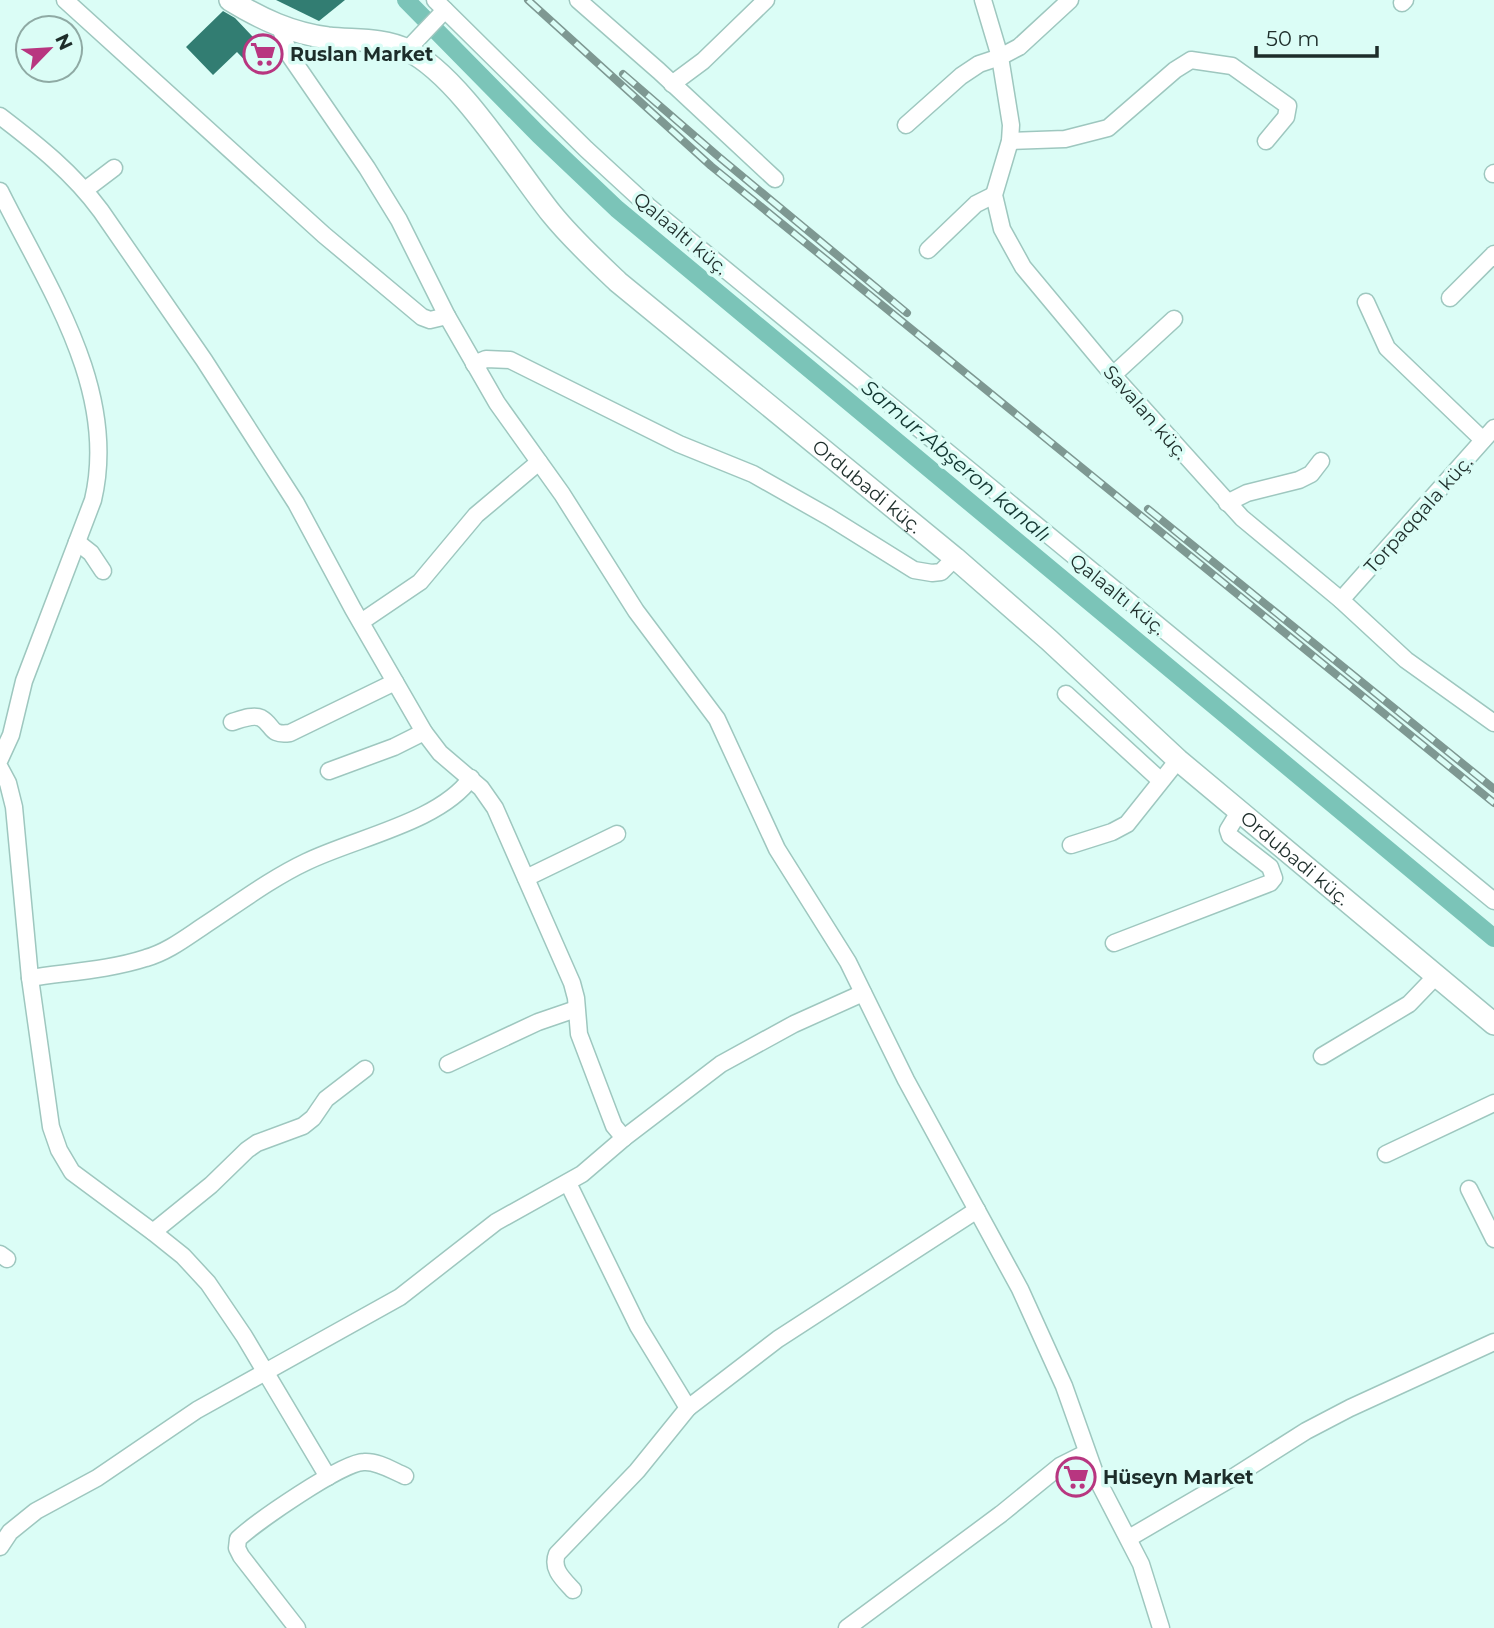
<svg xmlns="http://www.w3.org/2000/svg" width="1494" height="1628" viewBox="0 0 1494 1628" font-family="Montserrat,sans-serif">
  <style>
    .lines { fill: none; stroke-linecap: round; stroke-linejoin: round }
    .canal { stroke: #7bc4b8; stroke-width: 18 }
    .building { fill: #327d72 }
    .minor-casing { stroke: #9ec7bf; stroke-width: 19 }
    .tertiary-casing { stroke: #9ec7bf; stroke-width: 24 }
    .minor { stroke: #fff; stroke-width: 16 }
    .tertiary { stroke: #fff; stroke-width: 21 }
    .rail-casing { stroke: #7e9892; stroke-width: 8 }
    .rail { stroke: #dbfdf6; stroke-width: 5; stroke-dasharray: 16; stroke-linecap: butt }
    .labels { text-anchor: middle; stroke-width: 7; stroke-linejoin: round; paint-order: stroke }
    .poi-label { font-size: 19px; font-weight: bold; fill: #1d2d2a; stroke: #dbfdf6; text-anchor: start }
    .street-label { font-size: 19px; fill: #1d2d2a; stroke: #dbfdf6 }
    .water-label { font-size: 21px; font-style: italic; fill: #113530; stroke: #dbfdf6 }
  </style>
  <rect width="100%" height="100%" fill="#dbfdf6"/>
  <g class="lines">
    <path class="canal" d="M406 0 539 135 617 209 1494 938"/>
  </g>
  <g class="building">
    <path d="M276 0H345L319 21Z"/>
    <path d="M223 11 235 18 272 57 256 72 237 52 213 75 186 47Z"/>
  </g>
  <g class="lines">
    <g class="minor-casing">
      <g id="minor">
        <path d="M65 0 324 235 422 317 430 320 447 316"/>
        <path d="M435 0 586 149 648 206 1494 901"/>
        <path d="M578 0 659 71 775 179"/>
        <path d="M983 0 1000 57 1011 125 1010 141 994 195 1002 229 1023 267 1113 375 1242 518 1341 600 1406 660 1494 723"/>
        <path d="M1402 3 1405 0"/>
        <path d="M280 27 290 56 367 168 399 220 447 316 497 403 562 494 636 611 717 719 777 849 848 962 906 1080 1020 1289 1064 1386 1097 1479 1141 1564 1161 1628"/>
        <path d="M407 50 445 10"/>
        <path d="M672 84 703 61 766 0"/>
        <path d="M0 116C38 145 73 173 101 211L204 360 296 503 353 609 424 732 440 753 481 788 495 808 572 983 576 998 579 1034 609 1113 614 1126 624 1138"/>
        <path d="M906 125 961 76 979 64 1000 57 1019 47 1070 0"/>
        <path d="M1010 141 1065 139 1108 128 1175 70 1191 60 1232 66 1288 106 1286 117 1266 141"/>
        <path d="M1493 174 1494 173"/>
        <path d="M85 190 114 168"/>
        <path d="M0 191C47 286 119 390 93 500L24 681 11 735 0 759"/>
        <path d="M928 250 976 204 994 195"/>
        <path d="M1450 298 1494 254"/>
        <path d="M1366 302 1387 348 1483 440"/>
        <path d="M474 364 486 359 510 360 679 444 753 474 829 517 914 570 932 573 941 572 955 558"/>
        <path d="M1113 375 1174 319"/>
        <path d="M1227 503 1247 493 1299 480 1311 474 1321 461"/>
        <path d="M77 542 91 553 103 571"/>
        <path d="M1341 600 1494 428"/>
        <path d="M361 622 420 582 476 515 539 462"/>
        <path d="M1066 694 1160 780"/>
        <path d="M232 722C239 720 253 714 261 718 274 725 269 736 290 733L395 682"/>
        <path d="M0 768 8 783 14 807 30 978 51 1127 59 1150 72 1172 153 1232 183 1256 208 1283 244 1336 328 1477"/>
        <path d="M329 771 394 747 424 732"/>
        <path d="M1071 845 1112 832 1127 824 1178 760"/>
        <path d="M526 878 617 834"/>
        <path d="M1114 943 1270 883 1274 878 1270 867 1230 836 1228 830 1239 812"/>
        <path d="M30 978C68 972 109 970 146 958 167 952 184 939 202 927 236 905 270 879 306 862 355 838 440 822 471 778"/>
        <path d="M1322 1056 1409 1004 1435 977"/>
        <path d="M448 1064 538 1022 576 1009"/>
        <path d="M1386 1154 1494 1103"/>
        <path d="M568 1183 638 1326 688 1408"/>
        <path d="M1469 1189 1494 1239"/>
        <path d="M153 1232 211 1185 247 1150 257 1143 303 1126 313 1118 326 1099 365 1069"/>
        <path d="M0 1254 7 1259"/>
        <path d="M1129 1538 1232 1478 1306 1431 1350 1408 1494 1342"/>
        <path d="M0 1547 10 1532 36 1511 97 1478 197 1410 400 1297 496 1222 582 1174 624 1138 721 1064 794 1024 863 993"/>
        <path d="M573 1590C563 1579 551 1569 557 1554L637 1471 688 1408 778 1339 977 1210"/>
        <path d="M297 1628 241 1556 237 1548 238 1539C255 1523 342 1462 364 1462 378 1461 393 1471 405 1476"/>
        <path d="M847 1628 1001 1514 1060 1466 1086 1453"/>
      </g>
    </g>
    <g class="tertiary-casing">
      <g id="tertiary">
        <path id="s1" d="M230 0C261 19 291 33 328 38 355 41 382 38 407 50 458 74 515 168 551 213 571 238 595 260 618 282L955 558 1049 640 1178 760 1494 1024"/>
      </g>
    </g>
    <use href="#minor" class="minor"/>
    <use href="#tertiary" class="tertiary"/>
    <g class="rail-casing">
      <g id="rail">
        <path d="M528 0 711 166 1494 803"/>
        <path d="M623 74 719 157 907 313"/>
        <path d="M1148 509 1494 789"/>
      </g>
    </g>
    <use href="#rail" class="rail"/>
  </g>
  <defs>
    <g id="supermarket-ring" transform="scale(2.0125)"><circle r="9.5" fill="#dbfdf6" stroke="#b83680" stroke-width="1.5"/><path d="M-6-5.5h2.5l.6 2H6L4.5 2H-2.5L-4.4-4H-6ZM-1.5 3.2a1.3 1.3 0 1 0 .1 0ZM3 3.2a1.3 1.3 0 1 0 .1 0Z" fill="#b83680"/></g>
  </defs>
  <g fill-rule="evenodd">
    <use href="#supermarket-ring" x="263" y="54"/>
    <use href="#supermarket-ring" x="1076" y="1477"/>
  </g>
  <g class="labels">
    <g class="poi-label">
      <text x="290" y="61">Ruslan Market</text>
      <text x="1103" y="1484">Hüseyn Market</text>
    </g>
    <g class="street-label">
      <text transform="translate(681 233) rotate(40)" y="7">Qalaaltı küç.</text>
      <text transform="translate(1146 412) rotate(49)" y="7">Savalan küç.</text>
      <text dy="7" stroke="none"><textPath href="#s1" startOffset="824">Ordubadi küç.</textPath></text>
      <text transform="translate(1418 514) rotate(-48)" y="7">Torpaqqala küç.</text>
      <text transform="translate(1118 594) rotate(39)" y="7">Qalaaltı küç.</text>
      <text dy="7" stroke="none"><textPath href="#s1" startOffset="1391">Ordubadi küç.</textPath></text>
    </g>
    <g class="water-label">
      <text transform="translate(956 461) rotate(40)" y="7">Samur-Abşeron kanalı</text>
    </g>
  </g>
  <g transform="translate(49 49) rotate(65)"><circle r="33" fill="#dbfdf6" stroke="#8faaa4" stroke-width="2"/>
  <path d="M0-5L12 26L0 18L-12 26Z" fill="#b83680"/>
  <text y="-10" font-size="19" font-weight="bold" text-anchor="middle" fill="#1d2d2a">N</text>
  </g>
  <path d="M1256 46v10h121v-10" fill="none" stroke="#1d2d2a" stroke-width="3.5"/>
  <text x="1266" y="46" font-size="21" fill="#1d2d2a" stroke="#dbfdf6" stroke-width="5" paint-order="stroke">50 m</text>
</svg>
